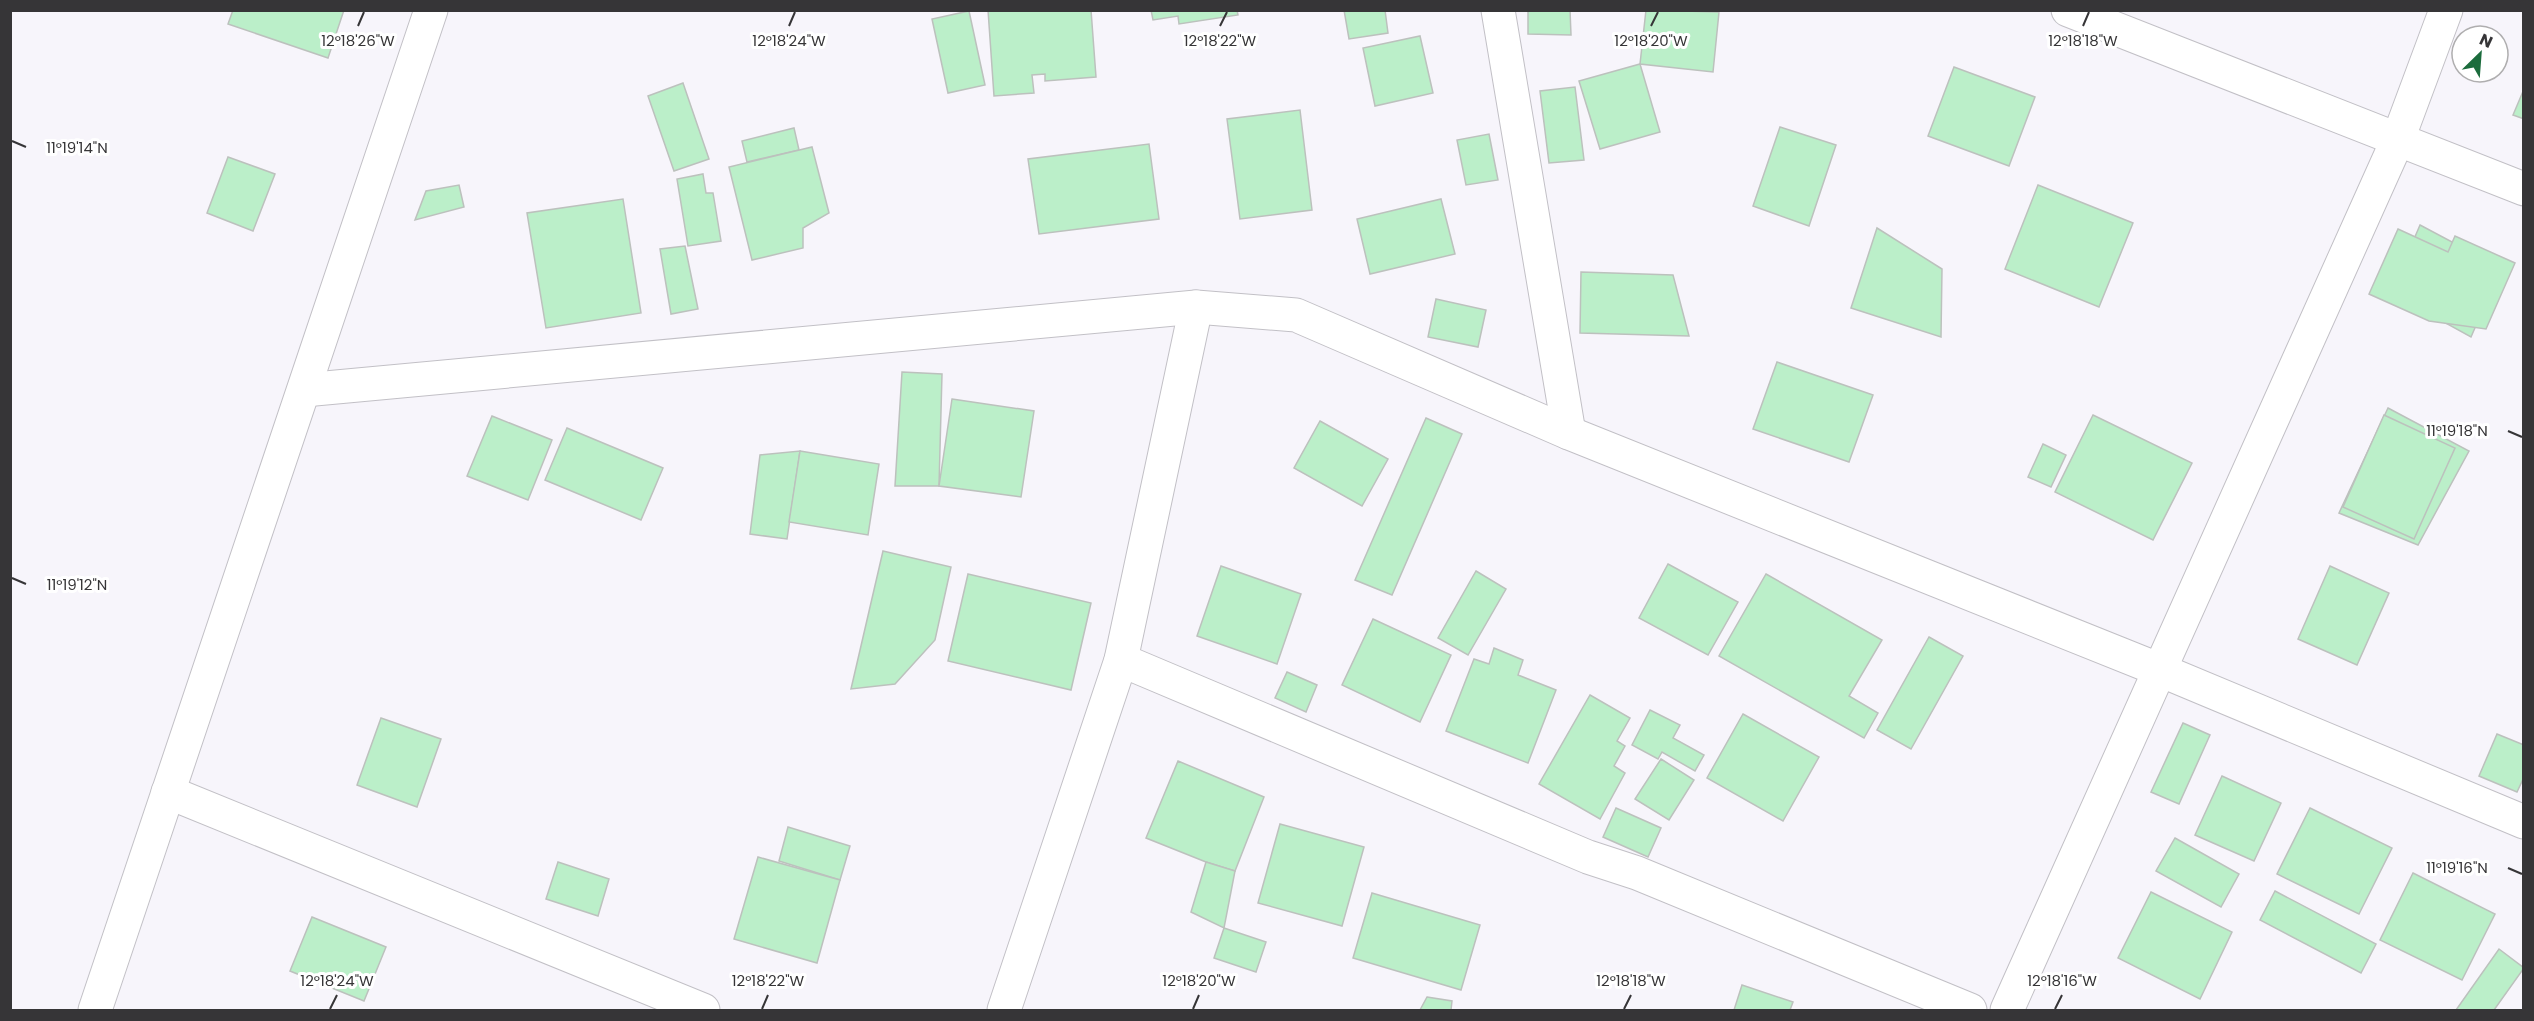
<svg xmlns="http://www.w3.org/2000/svg" width="2534" height="1021" viewBox="0 0 2534 1021" font-family="Poppins,sans-serif">
  <style>
    .building { fill: #bbefc9; stroke: #bcc1bd; stroke-width: 1.5 }
    .lines { fill: none; stroke-linecap: round; stroke-linejoin: round }
    .street-casing { stroke: #c2c0c6; stroke-width: 35 }
    .street { stroke: #fff; stroke-width: 33 }
    .ticks { fill: none; stroke: #363537; stroke-width: 2 }
    .ticks-label { font-size: 15px; text-anchor: middle; fill: #363537; stroke: #fff; stroke-width: 6; stroke-linejoin: round; paint-order: stroke }
  </style>
  <rect width="100%" height="100%" fill="#f7f5fb"/>
  <g class="building">
    <path d="M233 10H344L328 58 228 24Z"/>
    <path d="M988 10H1091L1096 77 1045 81V74L1032 75 1034 93 994 96Z"/>
    <path d="M1151 10H1237L1238 15 1179 24 1178 16 1153 20Z"/>
    <path d="M1344 10H1385L1388 33 1349 39Z"/>
    <path d="M1528 10H1570L1571 35 1528 34Z"/>
    <path d="M1646 10 1719 12 1713 72 1640 64Z"/>
    <path d="M969 11 985 85 948 93 932 19Z"/>
    <path d="M1420 36 1433 93 1375 106 1363 48Z"/>
    <path d="M1640 64 1660 132 1600 149 1579 81Z"/>
    <path d="M1954 67 2035 97 2009 166 1928 136Z"/>
    <path d="M683 83 709 159 674 171 648 96Z"/>
    <path d="M1575 87 1584 160 1549 163 1540 91Z"/>
    <path d="M2524 89V119L2513 115Z"/>
    <path d="M1300 110 1312 210 1240 219 1227 119Z"/>
    <path d="M1780 127 1836 145 1809 226 1753 206Z"/>
    <path d="M794 128 799 150 747 162 742 141Z"/>
    <path d="M1489 134 1498 180 1466 185 1457 140Z"/>
    <path d="M1149 144 1159 219 1039 234 1028 159Z"/>
    <path d="M812 147 829 213 803 228V248L752 260 729 167Z"/>
    <path d="M228 157 275 174 253 231 207 213Z"/>
    <path d="M703 174 706 193H713L721 241 688 246 677 179Z"/>
    <path d="M459 185 464 207 415 220 426 191Z"/>
    <path d="M2038 185 2133 223 2099 307 2005 269Z"/>
    <path d="M623 199 641 313 546 328 527 213Z"/>
    <path d="M1441 199 1455 254 1370 274 1357 219Z"/>
    <path d="M2420 225 2501 268 2471 337 2391 293Z"/>
    <path d="M1877 228 1942 269 1941 337 1851 308Z"/>
    <path d="M2398 229 2448 252 2455 236 2515 263 2486 329 2429 321 2369 294Z"/>
    <path d="M685 246 698 309 671 314 660 249Z"/>
    <path d="M1581 272 1673 275 1689 336 1580 333Z"/>
    <path d="M1436 299 1486 310 1478 347 1428 337Z"/>
    <path d="M1777 362 1873 395 1849 462 1753 429Z"/>
    <path d="M902 372 942 374 939 486H895Z"/>
    <path d="M952 399 1034 411 1021 497 939 486Z"/>
    <path d="M2388 408 2469 451 2418 545 2339 513Z"/>
    <path d="M2093 415 2192 463 2153 540 2055 492Z"/>
    <path d="M2384 415 2455 448 2414 539 2343 507Z"/>
    <path d="M492 416 552 440 528 500 467 476Z"/>
    <path d="M1426 418 1462 434 1392 595 1355 580Z"/>
    <path d="M1320 421 1388 459 1362 506 1294 468Z"/>
    <path d="M567 428 663 468 641 520 545 480Z"/>
    <path d="M2043 444 2066 455 2051 487 2028 477Z"/>
    <path d="M800 451 787 539 750 534 760 455Z"/>
    <path d="M800 451 879 464 868 535 789 522Z"/>
    <path d="M883 551 951 567 935 640 895 684 851 689Z"/>
    <path d="M1668 564 1738 602 1708 655 1639 618Z"/>
    <path d="M1221 566 1301 594 1277 664 1197 636Z"/>
    <path d="M2330 566 2389 593 2357 665 2298 639Z"/>
    <path d="M1476 571 1506 589 1468 655 1438 638Z"/>
    <path d="M968 574 1091 603 1071 690 948 661Z"/>
    <path d="M1766 574 1882 640 1849 696 1878 713 1864 738 1719 656Z"/>
    <path d="M1373 619 1451 655 1420 722 1342 685Z"/>
    <path d="M1929 637 1963 656 1911 749 1877 730Z"/>
    <path d="M1494 648 1523 660 1518 675 1556 690 1528 763 1446 731 1474 659 1489 664Z"/>
    <path d="M1287 672 1317 685 1306 712 1275 698Z"/>
    <path d="M1590 695 1630 718 1617 741 1625 746 1614 766 1625 773 1600 819 1539 784Z"/>
    <path d="M1650 710 1680 725 1673 738 1704 755 1695 771 1662 752 1658 759 1632 745Z"/>
    <path d="M1743 714 1819 757 1783 821 1707 778Z"/>
    <path d="M381 718 441 739 417 807 357 785Z"/>
    <path d="M2183 723 2210 735 2179 804 2151 792Z"/>
    <path d="M2497 734 2524 745V777L2517 792 2479 776Z"/>
    <path d="M1661 759 1694 780 1669 820 1635 799Z"/>
    <path d="M1178 761 1264 797 1235 871 1206 862 1146 838Z"/>
    <path d="M2222 776 2281 803 2254 861 2195 835Z"/>
    <path d="M1616 808 1661 828 1648 857 1603 837Z"/>
    <path d="M2310 808 2392 848 2359 914 2277 874Z"/>
    <path d="M1280 824 1364 847 1342 926 1258 903Z"/>
    <path d="M788 827 850 846 840 880 779 861Z"/>
    <path d="M2175 838 2239 874 2221 907 2156 871Z"/>
    <path d="M758 857 840 880 817 963 734 939Z"/>
    <path d="M558 862 609 879 598 916 546 899Z"/>
    <path d="M1206 862 1235 871 1224 928 1191 912Z"/>
    <path d="M2413 873 2495 914 2462 980 2380 940Z"/>
    <path d="M2275 891 2376 944 2361 973 2260 920Z"/>
    <path d="M2151 892 2232 932 2200 999 2118 958Z"/>
    <path d="M1372 893 1480 925 1461 990 1353 958Z"/>
    <path d="M312 917 386 947 364 1001 290 971Z"/>
    <path d="M1224 928 1266 942 1256 972 1214 958Z"/>
    <path d="M2499 949 2524 968 2494 1010H2456Z"/>
    <path d="M1742 985 1793 1002 1790 1010H1734Z"/>
    <path d="M1427 997 1452 1001 1451 1010H1420Z"/>
  </g>
  <g class="lines">
    <g class="street-casing">
      <g id="street">
        <path d="M1498 10 1569 433"/>
        <path d="M2068 10 2524 189"/>
        <path d="M304 390 1196 307 1296 315 1569 433 2160 670 2524 822"/>
        <path d="M1121 660 1588 857 1637 873 1970 1010"/>
        <path d="M168 792 703 1010"/>
        <path d="M95 1010 431 10"/>
        <path d="M1004 1010 1121 660 1196 307"/>
        <path d="M2007 1010 2398 139 2446 10"/>
      </g>
    </g>
    <use href="#street" class="street"/>
  </g>
  <path class="ticks" d="M358 26 364 12M789 26 795 12M1220 26 1227 12M1651 26 1658 12M2083 26 2089 12M12 141 26 147M2508 431 2522 437M12 578 26 584M2508 868 2522 874M330 1009 337 995M762 1009 768 995M1193 1009 1199 995M1624 1009 1631 995M2055 1009 2062 995"/>
  <g class="ticks-label">
    <text x="358" y="46">12°18'26"W</text>
    <text x="789" y="46">12°18'24"W</text>
    <text x="1220" y="46">12°18'22"W</text>
    <text x="1651" y="46">12°18'20"W</text>
    <text x="2083" y="46">12°18'18"W</text>
    <text x="77" y="153">11°19'14"N</text>
    <text x="2457" y="436">11°19'18"N</text>
    <text x="77" y="590">11°19'12"N</text>
    <text x="2457" y="873">11°19'16"N</text>
    <text x="337" y="986">12°18'24"W</text>
    <text x="768" y="986">12°18'22"W</text>
    <text x="1199" y="986">12°18'20"W</text>
    <text x="1631" y="986">12°18'18"W</text>
    <text x="2062" y="986">12°18'16"W</text>
  </g>
  <rect width="2534" height="1021" fill="none" stroke="#363537" stroke-width="24"/>
  <g transform="translate(2480 54) rotate(25)"><circle r="28" fill="#ffffff" stroke="#afaeaf" stroke-width="1.5"/>
  <path d="M0-4.5L10 22L0 15L-10 22Z" fill="#1c6c3d"/>
  <text y="-9" font-size="16" font-weight="bold" text-anchor="middle" fill="#363537">N</text>
  </g>
</svg>
